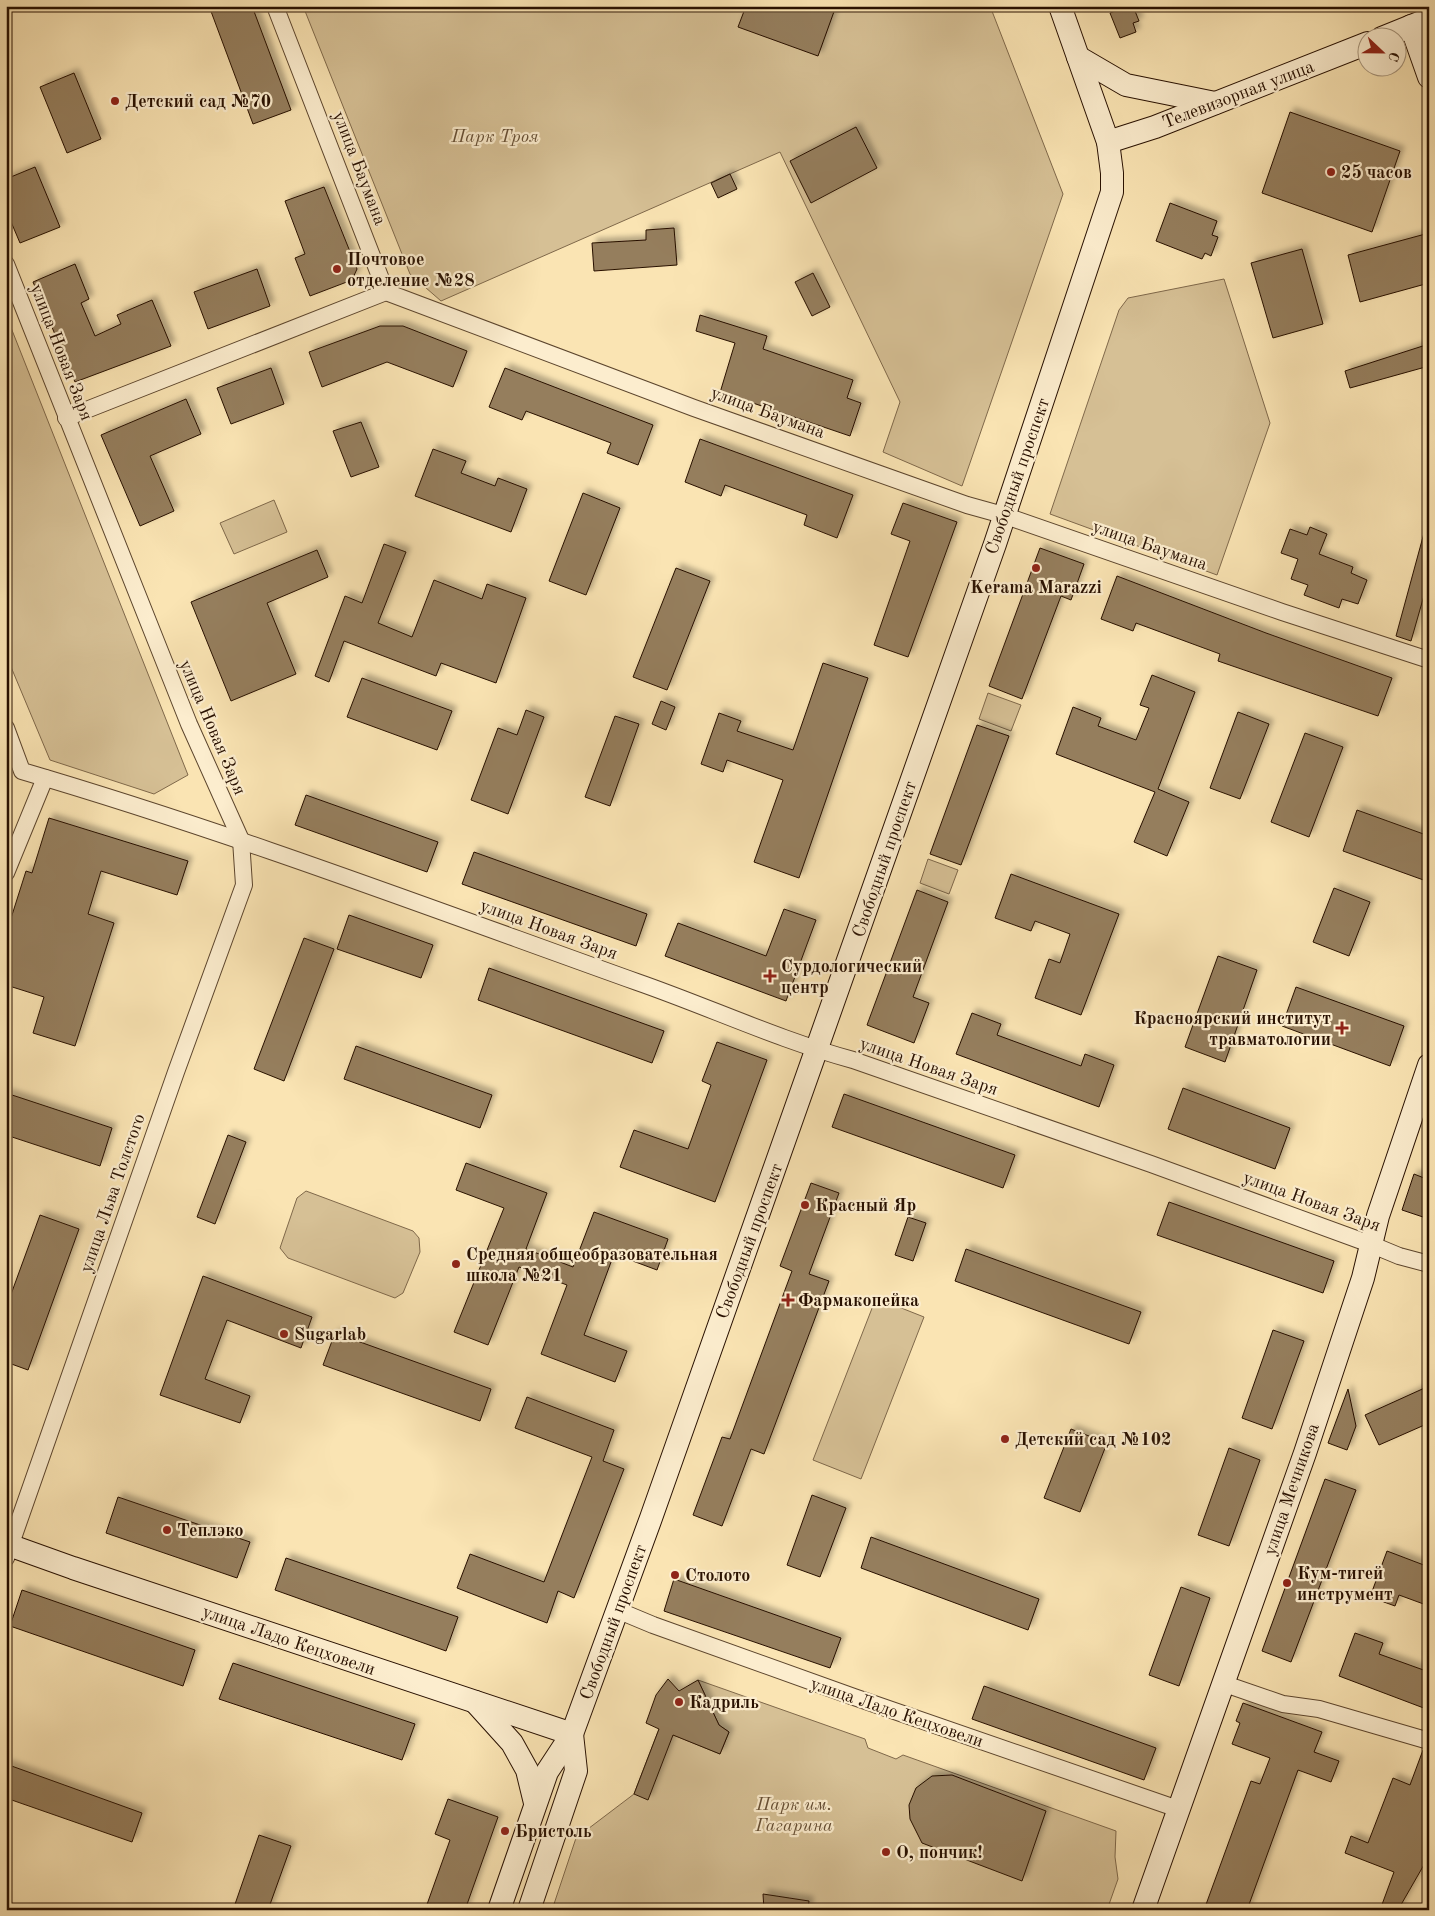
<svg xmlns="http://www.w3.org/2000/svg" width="1435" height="1916" viewBox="0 0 1435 1916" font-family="'Old Standard TT',serif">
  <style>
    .green { fill: #d6c095; stroke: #7f684a }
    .building { fill: #957e5d; stroke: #281000; filter: url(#shadow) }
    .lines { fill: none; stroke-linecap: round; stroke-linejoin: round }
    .street-casing { stroke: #5c452d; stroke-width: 18 }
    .secondary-casing { stroke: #281000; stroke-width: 24 }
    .street { stroke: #fcedce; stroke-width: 16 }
    .secondary { stroke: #fcedce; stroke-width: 22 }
    .poi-dot { fill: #8f2418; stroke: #fcedce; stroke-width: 2 }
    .labels { text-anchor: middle; stroke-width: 4.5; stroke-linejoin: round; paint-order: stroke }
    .street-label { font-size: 18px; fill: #281000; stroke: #fcedce }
    .poi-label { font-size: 18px; font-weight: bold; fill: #281000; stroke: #fcedce; text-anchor: start }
    .park-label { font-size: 18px; font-style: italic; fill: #654e34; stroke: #fcedce }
  </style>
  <defs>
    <filter id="shadow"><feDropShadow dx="4.5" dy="-4.5" stdDeviation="2.5" flood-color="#0004"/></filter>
  </defs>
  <rect width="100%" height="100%" fill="#fae4b3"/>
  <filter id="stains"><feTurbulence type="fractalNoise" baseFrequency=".004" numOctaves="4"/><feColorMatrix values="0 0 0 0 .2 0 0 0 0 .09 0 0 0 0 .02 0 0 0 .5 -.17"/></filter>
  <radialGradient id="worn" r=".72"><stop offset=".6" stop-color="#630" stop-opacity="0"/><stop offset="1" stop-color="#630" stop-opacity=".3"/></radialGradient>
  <g class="green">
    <path d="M303 6H990L1063 194 962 486 883 452 900 402 780 152 441 301 410 274Z"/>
    <path d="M1224 279 1270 423 1217 575 1050 514 1119 310 1128 298Z"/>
    <path d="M6 315 188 775 154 794 50 760 6 655Z"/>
    <path d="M274 500 287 532 234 554 220 523Z"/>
    <path d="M988 693 1021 705 1011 731 979 719Z"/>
    <path d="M928 859 958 870 949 894 920 883Z"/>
    <path d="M306 1191 413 1231 419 1238 420 1252 403 1293 395 1298 288 1258 280 1248 297 1198Z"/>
    <path d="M876 1298 924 1317 861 1479 813 1460Z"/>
    <path d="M698 1680 865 1739 868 1748 896 1759 903 1755 1116 1831 1115 1857 1118 1879 1107 1910H552L576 1838 634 1794 659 1729 720 1754 729 1732 719 1725Z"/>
  </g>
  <g class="building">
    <path d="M209 6H252L291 110 253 124Z"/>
    <path d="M746 6H836L818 56 738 27Z"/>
    <path d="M1128 6H1133L1139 21 1133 23 1136 32 1120 38 1110 13Z"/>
    <path d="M74 73 101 139 67 153 40 87Z"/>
    <path d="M1290 112 1400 151 1372 232 1262 193Z"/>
    <path d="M856 127 877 168 811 203 790 161Z"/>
    <path d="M35 167 60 227 20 243 6 210V179Z"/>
    <path d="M730 174 737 189 718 198 711 183Z"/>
    <path d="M324 187 357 269 352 280 310 296 295 258 305 254 285 201Z"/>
    <path d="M1170 203 1217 221 1212 235 1218 237 1211 256 1205 253 1202 259 1156 241Z"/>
    <path d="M674 228 677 265 594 271 592 243 646 240V230Z"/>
    <path d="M1429 233V283L1360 302 1348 255Z"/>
    <path d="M1302 249 1323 324 1273 338 1251 263Z"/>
    <path d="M75 264 89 299 81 303 95 336 121 324 117 315 152 300 171 346 75 382 33 282Z"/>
    <path d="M257 269 270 306 208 329 194 292Z"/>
    <path d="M813 273 830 307 812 316 795 282Z"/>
    <path d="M700 315 767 336 763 349 853 380 847 398 861 403 850 436 747 401 746 404 719 396 735 343 696 331Z"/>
    <path d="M380 326H403L467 351 453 387 387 362 322 387 309 352Z"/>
    <path d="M1429 344V366L1350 388 1345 371Z"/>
    <path d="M271 368 284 404 231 424 217 388Z"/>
    <path d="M505 368 653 425 638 465 607 453 611 443 526 411 522 420 489 407Z"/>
    <path d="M186 399 201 434 150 456 174 511 140 526 101 435Z"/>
    <path d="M361 422 379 467 351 477 333 431Z"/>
    <path d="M700 439 853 495 837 538 804 525 807 515 725 485 721 496 685 482Z"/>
    <path d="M433 449 466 461 461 473 495 486 498 478 527 489 511 532 415 496Z"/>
    <path d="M583 493 620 508 586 595 549 581Z"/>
    <path d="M903 503 957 522 908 657 874 645 910 541 891 534Z"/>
    <path d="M1310 527 1327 534 1319 554 1353 567 1351 573 1367 580 1358 604 1342 599 1339 608 1304 595 1308 585 1291 579 1298 559 1281 553 1290 529 1307 535Z"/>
    <path d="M1424 533H1429V578L1411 641 1396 636Z"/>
    <path d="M384 544 406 552 378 623 412 637 434 580 482 599 487 584 526 598 496 683 441 663 436 676 344 641 329 682 315 676 345 596 362 603Z"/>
    <path d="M1040 548 1084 564 1071 600 1061 596 1022 699 989 686Z"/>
    <path d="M317 550 328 577 267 603 296 674 231 701 191 602Z"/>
    <path d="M676 568 710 581 667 690 633 677Z"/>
    <path d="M1117 576 1266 633 1392 678 1378 716 1218 661 1220 654 1136 623 1133 631 1101 619Z"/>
    <path d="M823 663 868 678 799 878 754 862 783 780 727 760 723 772 701 764 719 713 741 721 737 731 793 750Z"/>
    <path d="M1152 675 1195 692 1158 789 1189 802 1167 856 1134 842 1155 792 1056 754 1073 707 1101 718 1098 726 1136 740 1149 708 1140 705Z"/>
    <path d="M362 678 452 711 437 750 347 717Z"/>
    <path d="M661 701 675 707 666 730 652 724Z"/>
    <path d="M526 710 544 717 508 814 471 800 498 728 517 735Z"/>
    <path d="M1238 712 1269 724 1240 799 1210 788Z"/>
    <path d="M615 716 639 724 610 806 585 797Z"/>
    <path d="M977 725 1009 736 961 865 930 854Z"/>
    <path d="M1305 733 1343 747 1309 837 1271 822Z"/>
    <path d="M306 795 438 842 427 872 295 825Z"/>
    <path d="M1357 810 1429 836V882L1343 851Z"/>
    <path d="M49 818 188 861 177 895 101 871 88 914 114 923 75 1046 33 1033 44 997 6 985V934L26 871 32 873Z"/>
    <path d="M474 852 647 914 636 946 462 884Z"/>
    <path d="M1011 874 1119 914 1081 1015 1035 998 1049 959 1060 963 1070 934 1035 921 1031 931 995 918Z"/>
    <path d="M1334 888 1370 902 1349 956 1313 942Z"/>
    <path d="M917 890 948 902 913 997 929 1003 914 1043 867 1025Z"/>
    <path d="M784 909 816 920 786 1001 665 956 678 923 766 956Z"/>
    <path d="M349 915 433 945 421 978 337 949Z"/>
    <path d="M304 938 334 949 284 1081 254 1069Z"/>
    <path d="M1218 956 1257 970 1225 1062 1185 1047Z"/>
    <path d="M489 968 664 1031 652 1063 478 1000Z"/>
    <path d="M1296 987 1404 1026 1390 1066 1282 1026Z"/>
    <path d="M972 1013 1001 1024 997 1035 1081 1066 1085 1054 1114 1065 1099 1107 956 1054Z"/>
    <path d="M717 1042 767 1060 715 1202 620 1167 634 1130 688 1149 711 1085 702 1081Z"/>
    <path d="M356 1046 492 1095 480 1128 344 1079Z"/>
    <path d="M1183 1088 1290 1128 1275 1169 1168 1129Z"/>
    <path d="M6 1093 112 1128 100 1166 6 1135Z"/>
    <path d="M844 1094 1015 1155 1003 1188 832 1127Z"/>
    <path d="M228 1135 246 1142 215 1224 197 1217Z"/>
    <path d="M466 1163 547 1193 526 1249 573 1267 594 1212 668 1239 657 1270 614 1254 584 1335 627 1351 615 1382 541 1354 567 1285 519 1267 488 1345 454 1332 504 1208 456 1190Z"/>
    <path d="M1414 1174 1429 1180V1219L1402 1210Z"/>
    <path d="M811 1183 839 1193 809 1274 829 1281 764 1454 751 1449 722 1526 693 1515 722 1437 730 1439 792 1271 780 1266Z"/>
    <path d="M1169 1202 1334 1261 1323 1293 1157 1235Z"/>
    <path d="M40 1215 79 1229 28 1370 6 1362V1308Z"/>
    <path d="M908 1217 926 1223 913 1261 895 1255Z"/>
    <path d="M966 1249 1141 1312 1129 1344 955 1281Z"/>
    <path d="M203 1276 312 1317 301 1348 227 1320 205 1379 250 1396 240 1423 160 1395Z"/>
    <path d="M1273 1330 1304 1341 1272 1429 1242 1418Z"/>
    <path d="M335 1333 491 1389 480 1421 323 1365Z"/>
    <path d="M1429 1386V1423L1379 1445 1365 1415Z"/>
    <path d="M1348 1389 1356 1426 1347 1450 1328 1443Z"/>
    <path d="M527 1397 614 1430 603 1461 624 1469 574 1598 558 1591 547 1623 457 1588 470 1554 544 1582 592 1457 515 1428Z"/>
    <path d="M1071 1429 1107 1443 1080 1512 1044 1498Z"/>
    <path d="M1229 1448 1260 1460 1229 1546 1198 1535Z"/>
    <path d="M1325 1479 1356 1490 1291 1662 1262 1651Z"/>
    <path d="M812 1495 846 1508 820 1577 787 1565Z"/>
    <path d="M118 1497 250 1542 237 1578 106 1533Z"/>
    <path d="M871 1537 1039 1599 1028 1630 861 1568Z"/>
    <path d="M1387 1551 1429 1567V1606L1399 1595 1395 1606 1370 1597Z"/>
    <path d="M286 1558 458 1617 446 1651 275 1590Z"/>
    <path d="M674 1579 841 1638 830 1668 664 1611Z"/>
    <path d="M1181 1587 1210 1598 1179 1686 1149 1675Z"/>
    <path d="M22 1590 195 1650 183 1686 10 1626Z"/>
    <path d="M1355 1633 1383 1643 1379 1654 1429 1672V1710L1339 1676Z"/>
    <path d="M233 1663 415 1724 402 1760 219 1699Z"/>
    <path d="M668 1679 679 1691 698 1680 719 1725 729 1732 720 1754 673 1735 648 1800 634 1794 659 1729 646 1723 656 1695Z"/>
    <path d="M984 1686 1156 1748 1144 1780 972 1719Z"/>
    <path d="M1243 1703 1322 1732 1314 1752 1339 1761 1331 1782 1298 1770 1247 1910H1204L1251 1781 1260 1784 1270 1758 1232 1744 1240 1723 1236 1721Z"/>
    <path d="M1423 1750 1429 1751V1856L1398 1910H1380L1394 1872 1345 1853 1351 1836 1368 1843 1393 1778 1410 1785Z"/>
    <path d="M6 1764 142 1813 132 1842 6 1798Z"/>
    <path d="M952 1775 1046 1811 1022 1881 922 1843 910 1819 909 1805 916 1788 932 1776Z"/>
    <path d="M448 1799 498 1817 465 1910H425L450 1840 435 1834Z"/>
    <path d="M259 1835 291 1846 268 1910H233Z"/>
    <path d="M763 1894 809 1901 808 1910H764Z"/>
  </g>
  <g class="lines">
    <g class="street-casing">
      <g id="street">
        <path d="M275 6 386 292 694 408 967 505 1003 515 1282 612 1429 660"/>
        <path d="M6 264 189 724 241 840 244 885 176 1072 6 1558"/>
        <path d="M66 418 386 292"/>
        <path d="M6 728 22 771C230 832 433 909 637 982 709 1007 779 1040 853 1060L1151 1164 1370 1244 1399 1256 1429 1264"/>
        <path d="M6 873 45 778"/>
        <path d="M617 1610 653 1625 854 1697 1178 1809"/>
        <path d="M1222 1683 1283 1704 1319 1709 1429 1741"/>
      </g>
    </g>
    <g class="secondary-casing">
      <g id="secondary">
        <path d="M1411 26 1429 77"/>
        <path d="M1382 38 1429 19"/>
        <path d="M1078 57 1126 85 1215 103"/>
        <path d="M1108 142 1155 127 1368 43"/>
        <path d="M6 1544 73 1568 572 1734"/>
        <path d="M475 1702 512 1743 527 1770 535 1803"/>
        <path d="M499 1910 547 1772 572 1734 651 1518 995 544 1112 192V173L1108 142 1060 6"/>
        <path d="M529 1910 576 1771 572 1734"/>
        <path d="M1143 1910 1305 1453 1363 1278 1378 1216 1429 1065"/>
      </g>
    </g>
    <use href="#street" class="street"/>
    <use href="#secondary" class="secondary"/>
  </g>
  <g class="poi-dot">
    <circle cx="115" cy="101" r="5"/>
    <circle cx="1331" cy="172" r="5"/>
    <circle cx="337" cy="269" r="5"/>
    <circle cx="1036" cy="568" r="5"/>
    <path d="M767.5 968.5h5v5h5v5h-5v5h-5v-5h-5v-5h5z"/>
    <path d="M1339.5 1020.5h5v5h5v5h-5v5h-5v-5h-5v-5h5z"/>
    <circle cx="805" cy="1205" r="5"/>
    <circle cx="456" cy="1264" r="5"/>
    <path d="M785.5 1292.5h5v5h5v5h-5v5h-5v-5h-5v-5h5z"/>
    <circle cx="284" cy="1334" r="5"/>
    <circle cx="1005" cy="1439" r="5"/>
    <circle cx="167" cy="1530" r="5"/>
    <circle cx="675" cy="1575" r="5"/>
    <circle cx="1287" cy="1583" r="5"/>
    <circle cx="679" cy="1702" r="5"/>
    <circle cx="505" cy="1831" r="5"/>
    <circle cx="886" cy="1852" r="5"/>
  </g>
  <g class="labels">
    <g class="street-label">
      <text transform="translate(1238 94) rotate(-21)" y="6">Телевизорная улица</text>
      <text transform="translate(360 168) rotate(69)" y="6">улица Баумана</text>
      <text transform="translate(62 352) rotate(69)" y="6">улица Новая Заря</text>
      <text transform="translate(768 412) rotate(20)" y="6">улица Баумана</text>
      <text transform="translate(1017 476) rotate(-71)" y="6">Свободный проспект</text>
      <text transform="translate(1150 545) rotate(19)" y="6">улица Баумана</text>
      <text transform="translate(213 727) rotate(67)" y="6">улица Новая Заря</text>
      <text transform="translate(884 859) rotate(-71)" y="6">Свободный проспект</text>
      <text transform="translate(549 929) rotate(20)" y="6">улица Новая Заря</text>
      <text transform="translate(929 1066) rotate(19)" y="6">улица Новая Заря</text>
      <text transform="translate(112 1193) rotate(-71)" y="6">улица Льва Толстого</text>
      <text transform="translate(1312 1201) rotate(20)" y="6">улица Новая Заря</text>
      <text transform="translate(749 1241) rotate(-70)" y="6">Свободный проспект</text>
      <text transform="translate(1291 1489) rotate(-71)" y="6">улица Мечникова</text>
      <text transform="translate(613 1622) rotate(-70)" y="6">Свободный проспект</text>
      <text transform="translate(289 1640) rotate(19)" y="6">улица Ладо Кецховели</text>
      <text transform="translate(897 1712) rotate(19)" y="6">улица Ладо Кецховели</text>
    </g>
    <g class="poi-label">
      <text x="125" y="107">Детский сад №70</text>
      <text x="1341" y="178">25 часов</text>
      <text x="347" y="265">Почтовое<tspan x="347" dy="21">отделение №28</tspan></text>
      <text x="1036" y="593" text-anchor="middle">Kerama Marazzi</text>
      <text x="781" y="972">Сурдологический<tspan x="781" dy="21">центр</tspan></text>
      <text x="1331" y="1024" text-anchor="end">Красноярский институт<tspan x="1331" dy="21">травматологии</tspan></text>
      <text x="815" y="1211">Красный Яр</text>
      <text x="466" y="1260">Средняя общеобразовательная<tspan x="466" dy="21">школа №21</tspan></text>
      <text x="798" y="1306">Фармакопейка</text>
      <text x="294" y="1340">Sugarlab</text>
      <text x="1015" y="1445">Детский сад №102</text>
      <text x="177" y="1536">Теплэко</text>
      <text x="1297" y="1579">Кум-тигей<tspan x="1297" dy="21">инструмент</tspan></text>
      <text x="685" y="1581">Столото</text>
      <text x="689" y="1708">Кадриль</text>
      <text x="515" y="1837">Бристоль</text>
      <text x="896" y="1858">О, пончик!</text>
    </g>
    <g class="park-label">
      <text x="495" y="142">Парк Троя</text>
      <text x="794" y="1810">Парк им.<tspan x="794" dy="21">Гагарина</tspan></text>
    </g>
  </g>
  <rect width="1435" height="1916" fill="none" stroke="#fae4b3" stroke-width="25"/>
  <rect x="8" y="8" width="1420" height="1901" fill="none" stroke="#281000" stroke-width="2.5"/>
  <rect x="12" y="12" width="1410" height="1891" fill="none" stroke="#281000"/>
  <g transform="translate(1382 52) rotate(112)"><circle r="24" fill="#fcedce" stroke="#a7957c"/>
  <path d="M0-4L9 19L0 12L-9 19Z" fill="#8f2418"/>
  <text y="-8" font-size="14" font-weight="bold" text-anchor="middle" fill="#281000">С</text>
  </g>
  <rect width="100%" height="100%" filter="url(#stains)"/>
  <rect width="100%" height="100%" fill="url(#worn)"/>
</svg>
